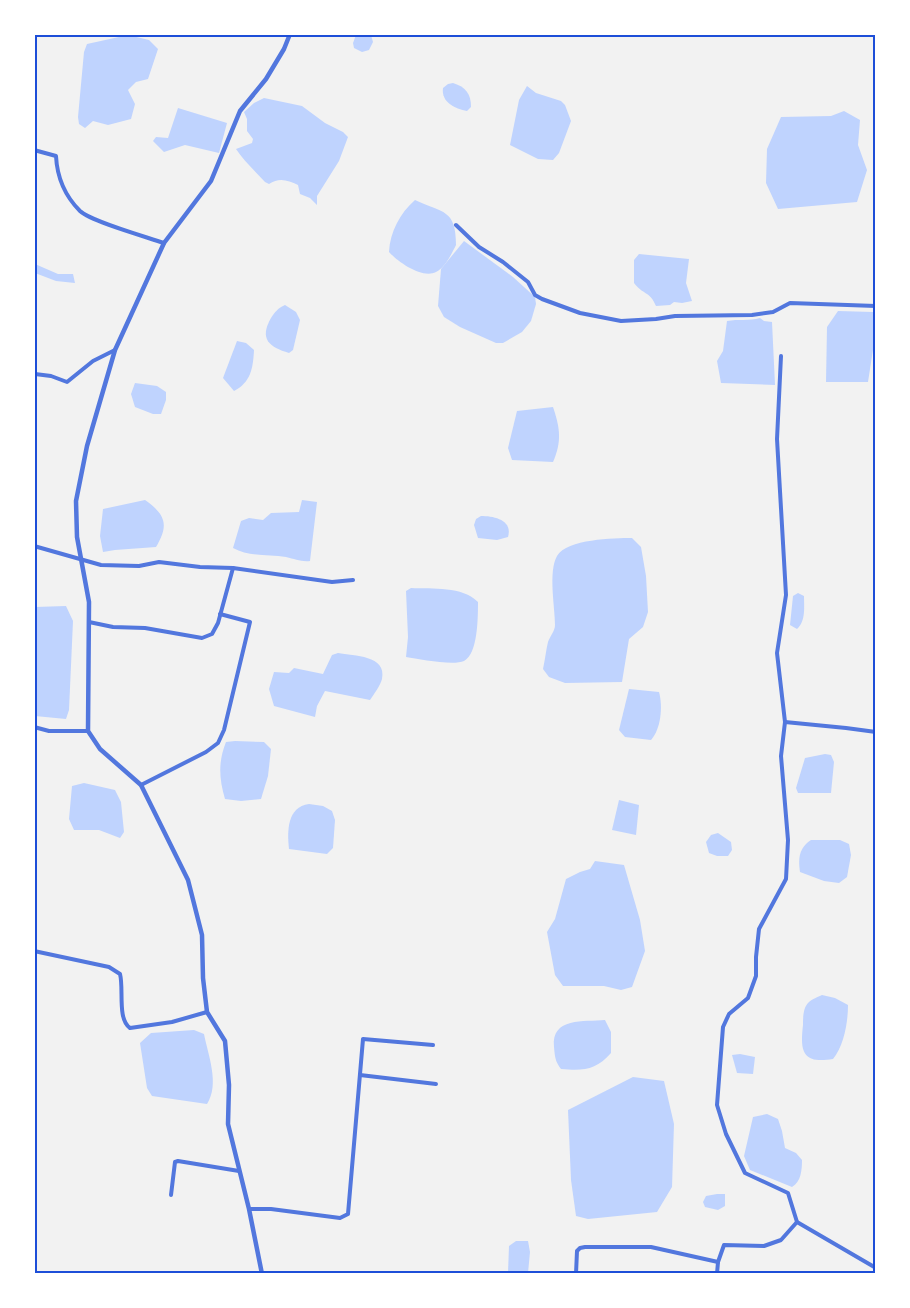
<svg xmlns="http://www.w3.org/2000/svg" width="910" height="1308" viewBox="0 0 910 1308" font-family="Quicksand,sans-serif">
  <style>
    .water { fill: #bfd3fe }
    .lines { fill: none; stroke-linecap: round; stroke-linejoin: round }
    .minor { stroke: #5277de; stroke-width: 4 }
    .tertiary { stroke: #5277de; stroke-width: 4.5 }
    .neatline { fill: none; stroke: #1d4ed8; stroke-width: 2 }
  </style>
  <rect width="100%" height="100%" fill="#f2f2f2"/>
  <g class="water">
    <path d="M128 35 149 40 158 49 148 79 136 82 128 90 135 104 131 119 108 125 93 121 85 128 79 124 78 117 84 52 87 44Z"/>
    <path d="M356 35H371L373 42 369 50 362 52 354 48 353 43Z"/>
    <path d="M453 83C466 87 471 94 471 107L467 111C455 109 441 102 443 88L448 84Z"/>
    <path d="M527 86 536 93 561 101 565 105 571 121 559 153 553 160 538 159 510 145 519 100Z"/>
    <path d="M264 98 302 106 325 123 343 132 348 137 339 161 317 196V205L310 198 300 194 298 185C288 180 279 177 269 184L265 182C255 171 243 160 236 149L252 143 253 139 247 131V119L244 112 254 103Z"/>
    <path d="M178 108 227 123 219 153 185 145 164 152 153 141 156 137 168 138Z"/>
    <path d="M844 111 860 120 858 145 867 170 857 202 778 209 766 183 767 149 781 117 831 116Z"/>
    <path d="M415 200C443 213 456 209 456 245 452 253 445 268 436 272 422 279 398 262 389 252 390 232 400 213 415 200Z"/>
    <path d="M34 220 35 264 58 274H73L75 283 56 281 35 273Z"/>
    <path d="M464 241 513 277 535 297 536 304 531 321 522 332 503 343H496L460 327 444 317 438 306 441 269Z"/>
    <path d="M639 254 689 259 686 283 692 301 682 303 674 302 670 305 656 306C650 291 643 295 634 283V260Z"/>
    <path d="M285 305 296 312 300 320 293 350 289 353C269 347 259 339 271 318 275 312 278 308 285 305Z"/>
    <path d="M838 311 873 312 874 343 868 382H826L827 327Z"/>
    <path d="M760 318 764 321 772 322 775 385 721 383 717 361 723 351 727 321C738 319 749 321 760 318Z"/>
    <path d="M237 341 246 343 254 350C253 368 251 382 234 391L223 378Z"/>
    <path d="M135 383 157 386 166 392V400L161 414H153L135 407 131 394Z"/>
    <path d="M553 407C560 428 562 441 553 462L512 460 508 448 517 411Z"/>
    <path d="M145 500C166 515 169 525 156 547L115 550 103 552 100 536 103 509Z"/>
    <path d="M302 500 317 502 310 561C301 562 295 559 286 557 269 554 249 557 233 548L241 521 249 518 263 520 271 513 299 512Z"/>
    <path d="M481 516C494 516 513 520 508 537L497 540 478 538 474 525 476 519Z"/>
    <path d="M632 538 641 547 646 576 648 612 643 627 629 639 622 682 565 683 549 677 543 669C545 660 546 650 548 642 550 636 555 631 555 625 555 607 548 572 557 556 567 539 614 538 632 538Z"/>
    <path d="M411 588C433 589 462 586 478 602 478 617 478 654 464 661 453 666 419 659 406 657L408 637 406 591Z"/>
    <path d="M798 593 804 596C804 607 806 621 797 629L790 625 793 596Z"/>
    <path d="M66 606 73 621 69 710 66 719 35 716V607Z"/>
    <path d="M338 653C354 656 387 655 382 679 380 686 374 694 370 700L325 691 317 706 315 717 274 706 269 689 274 672 289 673 294 668 323 674 332 655Z"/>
    <path d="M629 689 659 692C663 706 661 729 651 740L625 737 619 730Z"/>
    <path d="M235 741 264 742 271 749 268 776 261 799 241 801 225 799C219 778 218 762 226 742Z"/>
    <path d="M825 754 831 755 834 762 831 793H798L796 788 805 758Z"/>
    <path d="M84 783 115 790 121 802 124 832 120 838 99 830H74L69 819 72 786Z"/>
    <path d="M619 800 639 805 636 835 612 830Z"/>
    <path d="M309 804 323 806 332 811 335 820 333 848 327 854 289 849C287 831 287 807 309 804Z"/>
    <path d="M718 833 731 842 732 850 728 856H717L709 853 706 842 711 835Z"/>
    <path d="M811 840H840L849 844 851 855 847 877 839 883 824 881 800 872C798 858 799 848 811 840Z"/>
    <path d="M595 861 624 865 640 920 645 951 632 987 621 990 604 986H563L555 975 547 932 555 919 566 879 580 872 590 869Z"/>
    <path d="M822 995 835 998 848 1005C848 1022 844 1046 833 1059 802 1064 800 1051 803 1025 803 1018 803 1007 809 1002 812 999 818 997 822 995Z"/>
    <path d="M605 1020 611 1032V1053C596 1070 584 1071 561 1069 555 1061 555 1057 554 1047 551 1017 584 1022 605 1020Z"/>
    <path d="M194 1030 204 1034C208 1055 220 1084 207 1104L152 1096 147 1088 140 1043 151 1033Z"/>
    <path d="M740 1054 755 1057 753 1074 737 1073 732 1055Z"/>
    <path d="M633 1077 664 1081 674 1124 672 1187 657 1212 588 1219 576 1216 571 1180 568 1110Z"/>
    <path d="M767 1114 778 1119 782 1131 785 1148 796 1153 802 1160C802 1170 801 1182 792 1187L750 1170 744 1156 753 1117Z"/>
    <path d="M717 1194H725V1206L718 1210 705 1207 703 1202 706 1196Z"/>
    <path d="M516 1241H528L530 1252 528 1273H508L509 1246Z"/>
  </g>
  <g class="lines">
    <g class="minor">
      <path d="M34 150 56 156C57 176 65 196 80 211 92 222 147 237 164 243"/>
      <path d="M456 225 479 247 503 262 528 282 535 295 542 299 580 313 621 321 656 319 675 316 752 315 773 312 790 303 876 306"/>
      <path d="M781 356 777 439 786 595 777 653 785 722"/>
      <path d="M35 374 51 376 67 382 93 361 115 350"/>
      <path d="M34 546 101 565 139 566 159 562 200 567 233 568 332 582 353 580"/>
      <path d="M89 622 113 627 145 628 202 638 212 634 218 623 233 568"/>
      <path d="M34 727 49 731H88"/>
      <path d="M876 732 846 728 785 722 781 756 788 840 786 879 759 929 756 957V976L748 998 729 1014 723 1027 717 1105 726 1134 745 1173 788 1193 797 1222 876 1268"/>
      <path d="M141 785 206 752 218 743 224 730 250 622 220 614"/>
      <path d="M34 951 109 967 120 974C124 989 117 1019 130 1028L172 1022 207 1012"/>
      <path d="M360 1075 436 1084"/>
      <path d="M171 1195 175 1162 178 1161 239 1171"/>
      <path d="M249 1209H271L340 1218 348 1214 363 1039 433 1045"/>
      <path d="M576 1274 577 1251 580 1248 585 1247H651L718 1262"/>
      <path d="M717 1274 718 1262 724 1245 764 1246 781 1240 797 1222"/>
    </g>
    <path class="tertiary" d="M262 1274 249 1209 228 1124 229 1085 225 1041 207 1012 203 978 202 935 188 880 141 785 100 749 88 731 89 602 77 537 76 501 87 446 115 350 164 243 211 181 240 111 266 79 284 49 290 34"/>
  </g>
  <rect width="910" height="1308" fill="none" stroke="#ffffff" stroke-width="72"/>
  <rect x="36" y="36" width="838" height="1236" class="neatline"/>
</svg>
